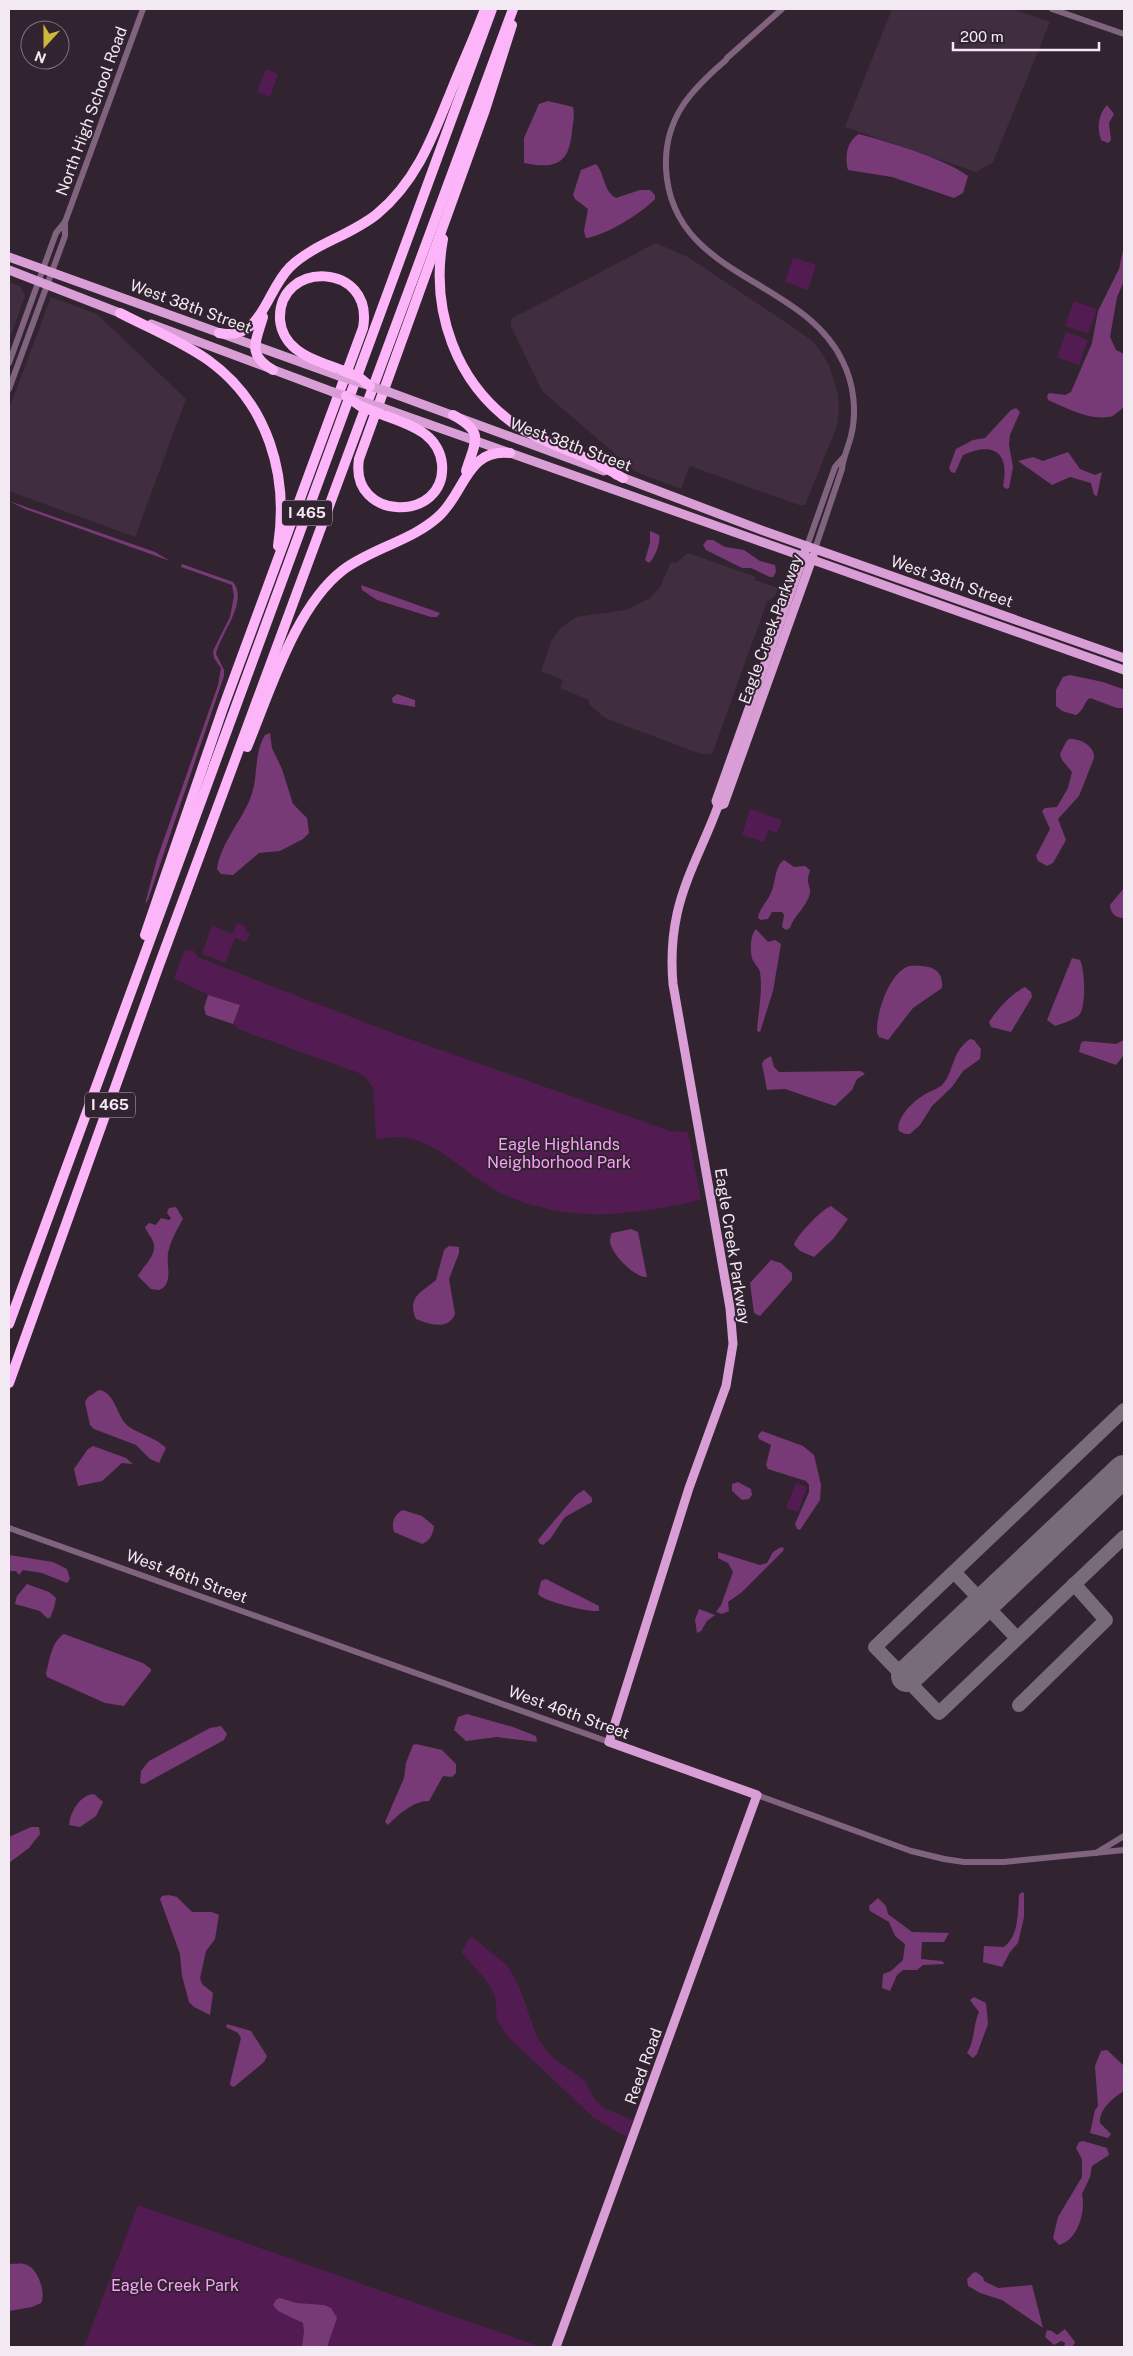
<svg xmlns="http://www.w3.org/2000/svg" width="1133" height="2356" viewBox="0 0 1133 2356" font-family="'Public Sans',sans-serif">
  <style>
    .built { fill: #402d3f }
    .green { fill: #521b51 }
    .water { fill: #783a76 }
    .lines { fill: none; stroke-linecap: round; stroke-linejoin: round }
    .taxiway { stroke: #786c78; stroke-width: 14 }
    .runway { stroke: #786c78; stroke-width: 32 }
    .minor { stroke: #80647f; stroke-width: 6 }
    .major { stroke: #d99ed6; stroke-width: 9 }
    .highway { stroke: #fcb5f8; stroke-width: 10 }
    .major-bridge { stroke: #d99ed6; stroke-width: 9 }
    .highway-bridge { stroke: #fcb5f8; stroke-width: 10 }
    .labels { text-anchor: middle; stroke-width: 4; stroke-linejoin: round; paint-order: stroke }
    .shield { fill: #322331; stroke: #b9aeb8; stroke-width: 1 }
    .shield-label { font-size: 15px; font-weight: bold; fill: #f3e9f2 }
    .street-label { font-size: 16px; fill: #f3e9f2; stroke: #322331 }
    .park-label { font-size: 16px; fill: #f8a0f5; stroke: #322331 }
  </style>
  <rect width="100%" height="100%" fill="#322331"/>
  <g class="built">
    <path d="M892 9H1012L1050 22 993 162 976 172 845 127Z"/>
    <path d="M656 243 688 257 797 330 815 343 829 365 838 394 839 410 837 426 805 505H799L690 466 681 489 636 472 542 391 511 326V319Z"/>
    <path d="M9 282 20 286 25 296 9 340Z"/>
    <path d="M51 297 97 314 186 399 135 537 9 491V409Z"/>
    <path d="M688 553 756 577 755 580 778 588 775 596 767 602 712 754H701L605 718 589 704V700L560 688 563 680 541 671 552 639 562 627 576 617 626 610 649 599 660 587 671 562 676 563Z"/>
  </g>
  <g class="green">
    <path d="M266 69 278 74 270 97 257 92Z"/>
    <path d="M793 257 816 265 808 290 785 282Z"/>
    <path d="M1074 301 1097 309 1088 334 1065 326Z"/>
    <path d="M1066 332 1088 340 1079 365 1057 357Z"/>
    <path d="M750 809 782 820 777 833 768 830 764 842 742 835Z"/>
    <path d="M237 923 245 926 246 932 250 934 246 942 235 938 225 963 202 954 212 925 232 934Z"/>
    <path d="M193 950 198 957 387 1031 670 1131 688 1132 701 1200C631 1215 576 1224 507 1196 472 1181 440 1141 402 1137 393 1137 384 1138 376 1139L373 1088 366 1078 359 1073 240 1030 233 1024 240 1005 208 995 174 978 184 951Z"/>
    <path d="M796 1483 807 1487 798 1512 786 1508Z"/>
    <path d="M471 1936 507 1965 519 1986 537 2037 551 2056 584 2080 595 2100 604 2108 633 2120 627 2137 594 2118 507 2036 497 2020 495 1995 485 1979 461 1952Z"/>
    <path d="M138 2205 541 2347H84Z"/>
  </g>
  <g class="water">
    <path d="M548 101 573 107C575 115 573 123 572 131 569 165 555 169 524 163V138L539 104Z"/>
    <path d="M1107 105 1114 114 1109 123 1111 140 1108 143 1101 140C1097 127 1098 115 1107 105Z"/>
    <path d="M859 134C891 143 941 157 968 176L963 193 954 198 892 177 848 170C845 157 846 142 859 134Z"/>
    <path d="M596 164C605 174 603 191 616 198L640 190H650L655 195V199C642 213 605 236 586 238L584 231 588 209 575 199 573 195 581 170Z"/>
    <path d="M1124 246V281L1117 297 1110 337 1116 350 1124 354V407L1113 416C1091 422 1067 408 1048 400L1047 396 1049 393 1065 395 1071 392 1092 343 1098 311 1119 269Z"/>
    <path d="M1016 408 1020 412 1010 435 1009 445 1013 467 1009 488 1006 489 1003 486C1010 453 994 441 963 455L955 473 951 472 949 468 956 449 973 440 985 438 1011 410Z"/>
    <path d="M1068 452 1080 469 1095 475 1102 472 1097 496 1094 495 1091 483 1070 477 1052 485 1018 461 1033 457 1043 461Z"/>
    <path d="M9 501 155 552 170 561 25 509Z"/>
    <path d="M650 531 659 535C661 542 655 558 649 563L645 560 650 543Z"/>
    <path d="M707 540H713L725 547 744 550 760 561 775 565 776 572 773 577H770L751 568H742L706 550 703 545Z"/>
    <path d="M182 564 233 582C249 602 220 634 216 654L224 670V676L148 900 145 904 157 859 218 685 221 668 214 658 213 651 230 617 234 596 232 585 181 567Z"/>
    <path d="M361 585 440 613 437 617H431L377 600 362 590Z"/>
    <path d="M1070 675 1103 682 1123 689 1124 708H1117L1090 698C1084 701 1084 711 1076 715L1062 711 1056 706V690L1063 677Z"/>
    <path d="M397 694 415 700V707L393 703 392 698Z"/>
    <path d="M270 733 272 748 282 769 293 804 307 818 309 833 303 839 280 851 259 853 233 875 221 874 217 869C221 843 240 823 250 799 259 778 253 755 265 735Z"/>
    <path d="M1069 739C1080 738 1095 746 1094 758L1079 796 1058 819 1066 840 1053 863 1047 866 1038 861 1036 856 1050 829 1042 811 1045 808 1057 807 1068 788 1072 772 1062 760 1060 754 1066 742Z"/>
    <path d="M784 860 794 867 805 866 810 870C810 873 808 875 808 878 807 883 811 888 810 893 807 907 794 915 790 928L786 930 782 927 784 915 782 912H772L768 919 761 920 758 918C759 909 767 902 771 893 776 883 774 867 784 860Z"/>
    <path d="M1124 888V918C1117 919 1110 913 1110 905Z"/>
    <path d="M756 929 768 942 775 940 781 944 773 991 760 1032 757 1031C758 1012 763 991 760 972 759 967 753 963 752 958 750 950 750 935 756 929Z"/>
    <path d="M1072 958 1080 960C1085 970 1086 1004 1080 1014 1077 1019 1061 1024 1055 1026L1047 1020Z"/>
    <path d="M909 966C926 965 944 966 942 988L913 1008 888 1040 879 1037 877 1033C876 1013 889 973 909 966Z"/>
    <path d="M1025 987 1031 992 1032 997 1011 1032 991 1027 989 1022C997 1010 1012 993 1025 987Z"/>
    <path d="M208 995 240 1005 233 1024 206 1015 204 1008Z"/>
    <path d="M970 1039 974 1040 981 1049 980 1059 963 1071 952 1087 932 1106 920 1125 910 1134H905L899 1131C895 1120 912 1102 921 1097 927 1092 936 1090 942 1085 954 1073 951 1052 970 1039Z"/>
    <path d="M1124 1040V1055L1116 1065 1079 1052 1081 1043 1084 1041 1116 1044Z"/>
    <path d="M771 1056 774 1067 779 1072 861 1071 865 1074 857 1079 852 1090 835 1106 785 1089 767 1090 762 1064 764 1060Z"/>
    <path d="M831 1206 848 1219 834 1238 814 1257 800 1251 794 1245C794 1238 823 1208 831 1206Z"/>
    <path d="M176 1207 183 1219C177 1229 171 1240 168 1253 166 1265 174 1284 159 1290L151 1289 138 1276C143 1266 155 1258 154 1245 153 1238 147 1233 145 1227L149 1223 156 1225 161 1218 169 1220 171 1218 167 1213 169 1208Z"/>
    <path d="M631 1229 638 1232 647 1277C636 1279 609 1252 610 1240 610 1238 611 1235 612 1233Z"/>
    <path d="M449 1246 459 1247V1253L449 1279 455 1314C448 1331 428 1324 416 1319 406 1296 424 1291 436 1280L444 1250Z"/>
    <path d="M771 1260 781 1263 792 1273V1280L760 1316 754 1313 750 1283Z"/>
    <path d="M99 1390C114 1392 117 1414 125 1423 135 1434 153 1435 166 1448L159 1463 150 1459 136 1445 94 1429 90 1425 85 1402 88 1397Z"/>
    <path d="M762 1431 803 1446 814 1455 821 1485 820 1500 800 1530 797 1529 795 1524 809 1492V1485L806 1481 768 1469 766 1465 771 1445 759 1439 758 1435Z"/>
    <path d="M93 1446 126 1458 133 1464 122 1463 102 1481 78 1486 74 1469 88 1449Z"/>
    <path d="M738 1482 751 1489 752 1495 749 1499 742 1500 732 1491V1484Z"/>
    <path d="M584 1490 592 1498V1502L565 1517 550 1539 543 1545 539 1543 538 1540 543 1534 576 1495Z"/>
    <path d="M403 1510 422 1516 434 1526C433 1534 430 1541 422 1544L394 1532C391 1523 394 1514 403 1510Z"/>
    <path d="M781 1547 784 1548 783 1551 742 1592 728 1602 729 1611 722 1614 716 1612 721 1605 733 1572 728 1563 718 1558V1552L760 1565 767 1563 773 1552Z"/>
    <path d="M9 1555 53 1562 67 1569 70 1579 67 1583 42 1573 23 1570 19 1575 16 1571H9Z"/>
    <path d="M546 1579 599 1606V1611C588 1612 544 1602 538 1594L541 1581Z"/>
    <path d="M27 1584 49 1592 56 1598 54 1608 50 1618H47L40 1611 15 1604 17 1596Z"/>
    <path d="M699 1609 715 1615 707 1621 701 1631 697 1633 695 1620Z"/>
    <path d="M64 1634 143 1663 151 1669V1671L124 1706 105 1703 47 1677 46 1673C50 1660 51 1642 64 1634Z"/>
    <path d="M467 1714 513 1727 536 1736 537 1742 497 1737 466 1741 454 1730 458 1717Z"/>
    <path d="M221 1726 227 1734 224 1740 144 1784 140 1783 141 1771 149 1761 210 1728Z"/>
    <path d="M416 1744 442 1750 456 1764V1773L452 1777 443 1776 429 1801C413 1801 399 1814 388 1825L385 1822 404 1778 406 1763 413 1745Z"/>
    <path d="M94 1794 103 1802 96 1816 80 1827 69 1825C70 1812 80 1795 94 1794Z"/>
    <path d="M31 1827H39L40 1834 29 1848 9 1863V1837Z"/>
    <path d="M1022 1892 1024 1893V1917L1018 1943 1010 1952 1002 1967 983 1962 984 1946 1004 1947C1019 1936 1018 1911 1019 1895Z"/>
    <path d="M169 1895 177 1897 192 1912H212L219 1915 215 1939 206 1951 200 1978 202 1984 213 1993 210 2015 194 2007 189 2002 182 1976 180 1954 160 1899 162 1896Z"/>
    <path d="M878 1898 886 1906 888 1914 912 1932 949 1933 944 1942H922L921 1959 942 1961 945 1964 923 1965 917 1970H903L897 1975 890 1991 882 1988 883 1974 891 1971 903 1960 905 1944 895 1936 889 1922 870 1911 869 1906Z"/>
    <path d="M974 1997 986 2003 988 2024 977 2054 973 2058 967 2053C975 2041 973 2025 979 2012L970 2000Z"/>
    <path d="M227 2024 251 2031 267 2056 264 2062 234 2087 230 2085V2083L241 2038 238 2033 226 2027Z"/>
    <path d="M1107 2050 1124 2066V2091C1113 2098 1099 2109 1100 2123L1111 2134 1108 2138 1090 2133 1095 2110 1098 2106 1095 2066 1101 2051Z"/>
    <path d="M1083 2141 1107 2148 1109 2155 1092 2166 1090 2177 1082 2194C1086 2211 1078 2240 1059 2245L1053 2238 1058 2217 1082 2177V2159L1076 2148 1079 2142Z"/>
    <path d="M9 2264C16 2264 22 2262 29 2266 39 2272 46 2294 41 2303L32 2307 9 2311Z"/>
    <path d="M976 2272 983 2277 984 2281 998 2288 1032 2285 1043 2328 1002 2300 980 2293 968 2286 967 2279 973 2273Z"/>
    <path d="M280 2298 296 2303 324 2305 331 2308 337 2318 327 2347H302L304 2331 303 2323 278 2311 273 2305 276 2300Z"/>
    <path d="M1065 2329 1075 2342 1073 2346 1064 2347 1065 2343 1061 2341 1054 2345 1045 2337 1047 2330 1052 2331 1057 2335Z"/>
  </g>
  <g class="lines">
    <g class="taxiway">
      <path d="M1124 1410 875 1647 939 1713 1124 1537"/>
      <path d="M954 1572 1015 1636"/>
      <path d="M1019 1705 1106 1620 1074 1584"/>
    </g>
    <path class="runway" d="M907 1676 1124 1471"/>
    <g class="minor">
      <path d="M1052 9 1124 34"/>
      <path d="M727 58 782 9"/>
      <path d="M726 60C691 90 664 118 666 168 671 279 804 277 843 362 854 384 857 413 851 436 848 448 843 458 842 469L815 549"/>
      <path d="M9 363 56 233 65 222"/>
      <path d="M9 389 65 236V222L143 9"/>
      <path d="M807 546 835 467 843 458"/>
      <path d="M9 1528 609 1742"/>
      <path d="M757 1795 911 1851 944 1859 964 1862H1004L1124 1850"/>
      <path d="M1096 1853 1124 1836"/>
    </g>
    <g class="major">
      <path d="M9 257 339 376"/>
      <path d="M9 270 125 315"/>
      <path d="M151 324 333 392"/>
      <path d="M389 392 604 471"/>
      <path d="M383 408 1124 670"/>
      <path d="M616 475 764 531 1124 658"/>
      <path d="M718 806 724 804 725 801 813 556"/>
      <path d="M556 2347 757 1795 609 1742 689 1488 726 1386 733 1344 730 1308 673 984C671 961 672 937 677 914 685 877 705 842 718 806L716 801 807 546"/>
    </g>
    <g class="highway">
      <path d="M443 239C430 311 456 384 517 426 539 440 563 448 586 458 599 464 611 471 623 478"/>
      <path d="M120 313C149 328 181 341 208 360 268 403 289 475 278 546"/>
      <path d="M263 317C256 342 246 354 273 370"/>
      <path d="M219 333C262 342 265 292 290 267 315 243 350 236 377 214 417 181 433 136 452 89 463 62 475 36 485 9"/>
      <path d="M381 414C396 420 414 425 426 435 435 442 441 453 442 464 447 523 349 522 359 459L485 110 512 25"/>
      <path d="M453 415C486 433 475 441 466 471"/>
      <path d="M247 747C270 692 295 607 343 570 372 548 412 541 439 516 465 492 467 448 510 453"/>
      <path d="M145 935 223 708 363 328C375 262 277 259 280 320 281 331 287 342 296 349 308 359 326 364 341 370"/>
      <path d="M9 1324 492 9"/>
      <path d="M9 1383 158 968 513 9"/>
    </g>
    <g class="major-bridge">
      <path d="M339 376 389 392"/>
      <path d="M333 392 383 408"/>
    </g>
    <g class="highway-bridge">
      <path d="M341 370 359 377 370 386"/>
      <path d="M346 396 360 406 381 414"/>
    </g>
  </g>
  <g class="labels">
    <g class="shield">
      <rect x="282" y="500.5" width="50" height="25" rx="4"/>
      <rect x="85" y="1092.5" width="50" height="25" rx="4"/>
    </g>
    <g class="shield-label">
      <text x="307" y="518">I 465</text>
      <text x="110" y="1110">I 465</text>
    </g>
    <g class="street-label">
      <text transform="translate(91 111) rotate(-70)" y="6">North High School Road</text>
      <text transform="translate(191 306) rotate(20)" y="6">West 38th Street</text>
      <text transform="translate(571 444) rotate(20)" y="6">West 38th Street</text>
      <text transform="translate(952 581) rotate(19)" y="6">West 38th Street</text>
      <text transform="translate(770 629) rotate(-70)" y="6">Eagle Creek Parkway</text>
      <text transform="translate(733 1246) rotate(81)" y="6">Eagle Creek Parkway</text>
      <text transform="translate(187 1576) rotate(20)" y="6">West 46th Street</text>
      <text transform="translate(569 1712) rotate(20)" y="6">West 46th Street</text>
      <text transform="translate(643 2066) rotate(-70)" y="6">Reed Road</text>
    </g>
    <g class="park-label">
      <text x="559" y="1150">Eagle Highlands<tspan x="559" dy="18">Neighborhood Park</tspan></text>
      <text x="175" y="2291">Eagle Creek Park</text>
    </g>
  </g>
  <rect width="1133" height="2356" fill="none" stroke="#f3e9f2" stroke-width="20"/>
  <g transform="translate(45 45) rotate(201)"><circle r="24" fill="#322331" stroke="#7f727e"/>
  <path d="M0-4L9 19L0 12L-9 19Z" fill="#ceb837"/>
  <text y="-8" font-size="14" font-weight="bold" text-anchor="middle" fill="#f3e9f2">N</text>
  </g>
  <path d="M953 42v8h146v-8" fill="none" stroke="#f3e9f2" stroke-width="2.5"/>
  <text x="960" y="42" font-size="15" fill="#f3e9f2" stroke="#322331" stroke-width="4" paint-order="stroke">200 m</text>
</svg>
